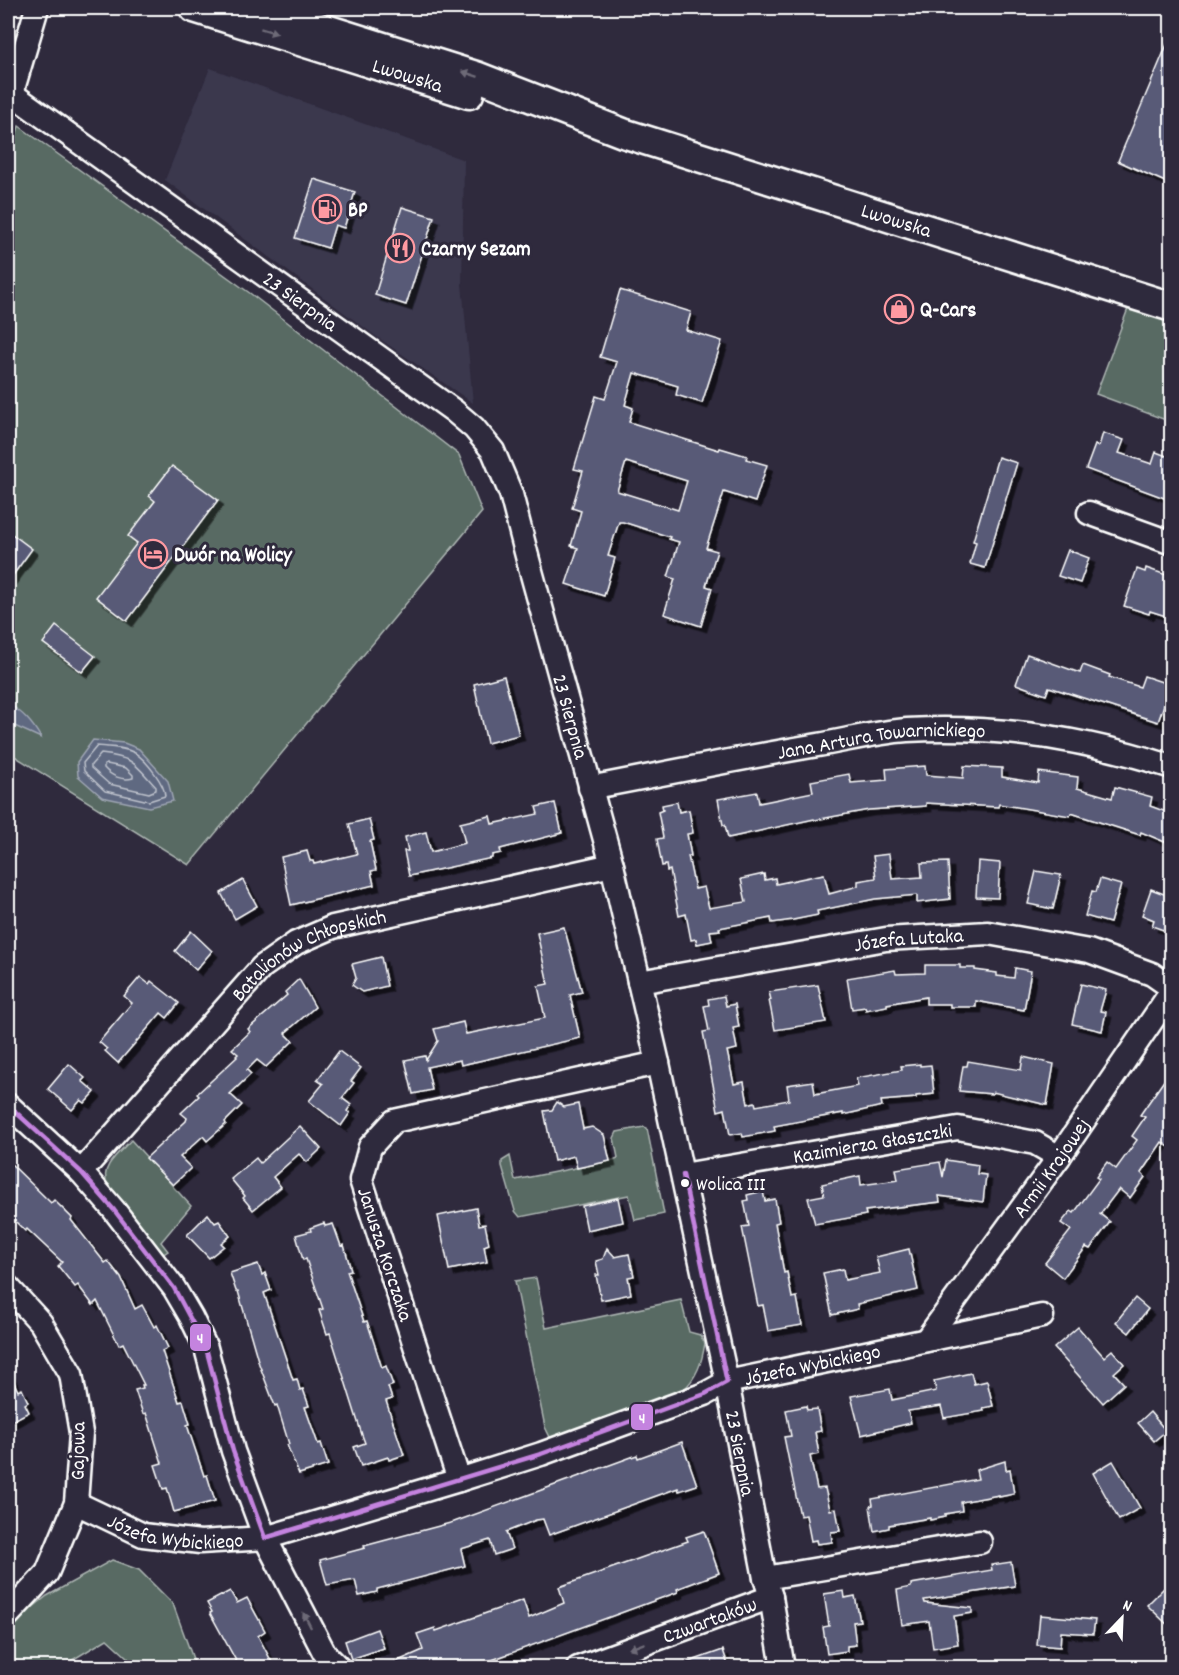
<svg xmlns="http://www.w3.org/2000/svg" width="1179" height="1675" viewBox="0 0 1179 1675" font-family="Dekko,sans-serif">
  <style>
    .built { fill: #3b384e }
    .green { fill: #596b64; stroke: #acb5b2; stroke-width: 1.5 }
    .water { fill: #5e6981; stroke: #9ea5b3; stroke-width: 1.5 }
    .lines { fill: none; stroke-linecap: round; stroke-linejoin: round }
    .shore { stroke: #bfc3cd; stroke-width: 1.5 }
    .building { fill: #585a77; stroke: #fff; stroke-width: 1.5; fill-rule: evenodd; filter: url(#shadow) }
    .minor-casing { stroke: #fff; stroke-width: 27 }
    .major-casing { stroke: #fff; stroke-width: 33 }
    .minor { stroke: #2f2a3d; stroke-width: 22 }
    .major { stroke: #2f2a3d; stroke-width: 28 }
    .bus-1-casing { stroke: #2f2a3d; stroke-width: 9 }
    .bus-1 { stroke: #c483df; stroke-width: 4.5 }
    .oneway { fill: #6d6a77 }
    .bus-dot { fill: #fff; stroke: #2f2a3d; stroke-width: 2 }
    .labels { text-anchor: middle; stroke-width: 6; stroke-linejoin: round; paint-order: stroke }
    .bus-label { font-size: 20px; fill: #fff; stroke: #2f2a3d; text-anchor: start }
    .street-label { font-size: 21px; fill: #fff; stroke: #2f2a3d }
    .poi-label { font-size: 21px; font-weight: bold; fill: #fff; stroke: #2f2a3d; text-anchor: start }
    .line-badge { stroke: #2f2a3d; stroke-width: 2 }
    .badge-label { font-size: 16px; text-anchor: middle; font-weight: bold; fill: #fff }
  </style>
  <defs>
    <filter id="shadow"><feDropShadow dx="5.5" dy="5.5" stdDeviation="0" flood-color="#0009"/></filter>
  </defs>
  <rect width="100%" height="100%" fill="#2f2a3d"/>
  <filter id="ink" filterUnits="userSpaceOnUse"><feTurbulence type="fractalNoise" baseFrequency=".0167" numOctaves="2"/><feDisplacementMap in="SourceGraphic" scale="12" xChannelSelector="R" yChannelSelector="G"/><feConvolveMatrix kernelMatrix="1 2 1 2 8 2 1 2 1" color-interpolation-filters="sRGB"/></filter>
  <g filter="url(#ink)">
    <path class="built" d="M210 68 464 160 462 284 473 403 377 337 165 180Z"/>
    <g class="green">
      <path d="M19 126 251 294 459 455 482 512 189 865 8 752V162Z"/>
      <path d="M1129 306 1171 321V422L1096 394Z"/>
      <path d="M644 1127 647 1128 664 1214 635 1220 629 1195 520 1217 515 1211 502 1166V1161L510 1156 515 1180 610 1161 618 1158 614 1138 617 1132Z"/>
      <path d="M131 1140 191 1206 161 1242 168 1251 162 1255 103 1189 108 1185C98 1168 120 1152 131 1140Z"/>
      <path d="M536 1278 546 1328 681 1300 689 1332 700 1335 705 1343C702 1362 697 1378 682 1391L551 1439 545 1427 515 1281Z"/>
      <path d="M112 1560 139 1570 173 1604 196 1667H127L128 1658 107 1639 64 1665 65 1667 8 1668V1627L47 1596Z"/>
    </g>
    <g class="water">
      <path d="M8 703C23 713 32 722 41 738L8 723Z"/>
      <path d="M93 740 124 743 139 749 168 781 173 801 149 807 102 797 78 776 77 762Z"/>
    </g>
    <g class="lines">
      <g class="shore">
        <path d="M97 746C109 747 124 747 135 753 146 760 165 784 165 796L149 801 105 791 84 771 83 763Z"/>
        <path d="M101 754C135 758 134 763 156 787V790L149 793 109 784 91 768V765Z"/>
        <path d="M107 764 126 768 133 775V778C122 781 111 776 104 768V765Z"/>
      </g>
    </g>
    <g class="building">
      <path d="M1171 35H1172V185L1118 161Z"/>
      <path d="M314 179 355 192 344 228 335 225 328 248 295 238Z"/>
      <path d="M402 207 434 217 406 305 375 295Z"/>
      <path d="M620 290 691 312 686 330 722 341 702 403 676 395 678 386 634 373 625 405 633 408 629 422 719 450 720 448 747 456 746 459 767 465 755 502 724 492 706 548 717 551 706 586 712 588 701 626 664 614 675 579 668 577 679 542 669 539 670 537 623 522H619L608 556 615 558 604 596 566 584 578 548 571 546 581 511 572 508 583 471 574 469 596 396 605 399 617 362 600 357ZM626 462 687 481 678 510 617 491Z"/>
      <path d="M1103 433 1124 440 1119 453 1152 464 1156 452 1172 458V487L1167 499 1086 469 1095 445 1099 446Z"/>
      <path d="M998 457 1017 463 985 568 970 564 976 542 973 541Z"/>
      <path d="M172 466 218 500 127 621 96 597 137 543 128 536 155 501 149 496Z"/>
      <path d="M8 531 32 549 8 582Z"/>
      <path d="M1068 550 1089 558 1080 583 1058 576Z"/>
      <path d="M1146 568 1172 577V618L1150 611 1149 614 1124 606 1137 569 1145 572Z"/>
      <path d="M56 626 95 656 82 672 43 643Z"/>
      <path d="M1027 654 1080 673 1083 665 1110 675 1109 677 1140 687 1144 676 1171 685 1158 722 1049 687 1046 695 1016 684Z"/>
      <path d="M504 676 519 735 487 743 474 684Z"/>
      <path d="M925 766 926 775 963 778 964 766 1002 768V777L1038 783 1039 772 1078 777 1077 788 1112 798 1115 787 1152 797 1150 806 1172 814V845L1141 832 1140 835 1071 813 1070 816 999 804 998 807 926 803V806L869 810 815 820 814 819 728 838 725 825H723L718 799 757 792 759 803 813 792 811 781 849 774 851 783 887 780 886 769Z"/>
      <path d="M677 802 679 812 689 810 693 833 687 834 691 856H688L695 889 704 887 709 908 746 902 741 879 764 874 765 880 775 878 776 884 824 874 829 894 858 886V881L876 878 873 856 889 854 892 879 922 877 921 863 948 862 950 899 917 903V895L875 899 817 911 818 915 793 920 772 923 771 918 719 928 720 930 710 931 712 941 697 944 696 939 691 940 686 914 679 916 670 870 667 871 666 865 662 866 657 839 663 838 658 812 663 810 662 805Z"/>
      <path d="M555 803 562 833 500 849 501 853 492 855V858L409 876 404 851H408L405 837 426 832 431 852 465 843 460 823 490 816 492 824 538 814 536 807Z"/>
      <path d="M369 819 374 840 370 841 376 870 371 871 374 885 291 905 281 857 307 851 310 861H313L314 864 357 854 349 824Z"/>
      <path d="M978 861 1000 863 998 898 976 897Z"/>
      <path d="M1036 871 1061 875 1053 909 1028 904Z"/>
      <path d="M1100 879 1121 885 1110 923 1085 916 1092 891 1096 892Z"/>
      <path d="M243 880 257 906 235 919 221 893Z"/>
      <path d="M1151 889 1172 897V933L1152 926 1154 920 1142 915Z"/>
      <path d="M564 927 582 992 570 995 580 1038 461 1065 460 1060 427 1067 432 1090 413 1094 405 1060 425 1056 426 1060 438 1041 434 1029 463 1022 466 1034 545 1018 538 986 548 984 537 933Z"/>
      <path d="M191 931 212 951 196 970 175 951Z"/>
      <path d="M381 957 387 986 362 992 352 985 356 978 352 964Z"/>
      <path d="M925 965H960V968H975V970L997 973V976L1014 978 1015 968 1031 971 1024 1010 976 1001V1007H950V1004H926V997L887 1004V1006L866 1010 865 1007 852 1009 847 978 895 970 896 974 925 973Z"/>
      <path d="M140 977 149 984 151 981 179 1003 167 1018 161 1013 118 1063 105 1051 107 1049 99 1042 132 1003 124 996Z"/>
      <path d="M299 979 315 1007 285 1033 293 1041 266 1067 257 1060 247 1070 251 1074 230 1094 242 1105 225 1122 226 1124 207 1141 203 1136 180 1157 191 1168 173 1185 146 1158 186 1121 187 1118 181 1113 199 1096 197 1094 237 1057 236 1056 238 1054 232 1049 250 1032 248 1029 287 995 285 992Z"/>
      <path d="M1081 984 1106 990 1100 1011 1106 1012 1102 1031 1072 1024Z"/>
      <path d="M818 985 826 1022 775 1030 769 1000H771L769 992Z"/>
      <path d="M724 996 726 1006 735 1004 739 1027 733 1028 737 1049 727 1051 734 1084 744 1082 748 1104 755 1102 756 1106 789 1100 787 1085 813 1081 815 1094 858 1086 856 1078 902 1070 901 1066 920 1064V1066L931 1065 934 1094 916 1096V1098L881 1101 882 1106 843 1115V1113L774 1126 775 1131 743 1137 742 1133 730 1135 725 1109 718 1111 703 1032 709 1031 704 1006 709 1005 708 999Z"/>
      <path d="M339 1051 361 1068 351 1081 354 1083 342 1098 351 1105 347 1111 350 1113 341 1126 309 1101 323 1084 317 1080Z"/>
      <path d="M1023 1057 1054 1064 1047 1105 993 1092 992 1094 959 1091 963 1066H967L968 1061 1021 1070Z"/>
      <path d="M69 1064 85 1078 82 1081 95 1092 85 1103 81 1100 72 1110 48 1089Z"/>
      <path d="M1172 1069V1149L1162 1142 1141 1173 1145 1177 1130 1198 1119 1189 1100 1214 1110 1222 1090 1249 1086 1247 1063 1278 1045 1263 1071 1230 1061 1223 1071 1211 1074 1213 1099 1179 1096 1177 1107 1162 1116 1169 1137 1140 1132 1136 1145 1117 1140 1115Z"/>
      <path d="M557 1102 564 1107 578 1104 583 1129 592 1127 604 1135 610 1161 577 1168 574 1156 554 1161 544 1111 552 1110Z"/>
      <path d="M300 1126 321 1149 307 1162 299 1154 273 1177 281 1187 253 1210 243 1198 245 1196 231 1179 256 1158 260 1163Z"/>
      <path d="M946 1160 978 1165 977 1174 986 1175 983 1202 939 1196 940 1202 865 1211 866 1215 815 1224 808 1198 824 1195 822 1184 860 1176 861 1185 898 1180 896 1169 940 1162 943 1177Z"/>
      <path d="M8 1161 51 1203 54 1200 72 1218 71 1220 105 1263 108 1261 121 1278 135 1309 142 1305 154 1327 157 1325 168 1348 162 1351 179 1402 183 1401 190 1424 187 1425 204 1476 207 1475 215 1501 174 1512 167 1488 163 1489 155 1465 162 1463 146 1413 143 1414 135 1390 143 1388 142 1385H144L123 1343 119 1345 97 1301 93 1305 78 1285 75 1287 58 1266 62 1262 27 1229 25 1231 8 1214Z"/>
      <path d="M763 1191 765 1201 775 1199 779 1222 775 1223 784 1273 787 1272 792 1298 797 1297 802 1325 768 1331 763 1305 758 1306 742 1227 749 1226 744 1201 748 1200 747 1195Z"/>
      <path d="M618 1198 623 1222 587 1230 582 1206Z"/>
      <path d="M476 1208 479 1225 485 1224 489 1244 484 1246 487 1262 449 1270 438 1216Z"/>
      <path d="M208 1214 215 1223 219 1221 230 1236 221 1243 224 1246 209 1258 187 1235Z"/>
      <path d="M324 1223 325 1226 333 1224 341 1246 344 1245 351 1270 347 1271 364 1322 367 1321 382 1368 386 1366 393 1385 388 1387 392 1399 386 1401 404 1455 389 1460 388 1457 361 1466 354 1447 365 1443 362 1435 330 1333 327 1334 319 1310 323 1309 306 1259 303 1260 296 1235 311 1231 310 1228Z"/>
      <path d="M607 1248 615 1257 629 1254 634 1276 628 1277 631 1294 601 1300 596 1275H599L596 1261 603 1259Z"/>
      <path d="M909 1249 918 1290 857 1304 858 1309 832 1315 823 1273 843 1269 845 1280 880 1273 876 1257Z"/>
      <path d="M258 1264 262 1275 265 1273 271 1290 264 1293 293 1380 297 1379 300 1390 303 1389 309 1406 305 1407 318 1444 321 1443 328 1465 299 1474 287 1445 289 1444 277 1405 275 1406 259 1364 238 1291H236L230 1273Z"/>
      <path d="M1135 1298 1148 1309 1129 1333 1116 1322Z"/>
      <path d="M1078 1327 1104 1357 1112 1350 1124 1364 1114 1373 1124 1384 1103 1403 1054 1348Z"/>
      <path d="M8 1370 18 1391 22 1389 28 1402 25 1404 29 1412 8 1423Z"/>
      <path d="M971 1373 974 1384 987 1381 993 1406 983 1408 984 1411 944 1418 941 1406 908 1411 911 1423 861 1435 851 1396 890 1389 892 1400 936 1391 934 1381Z"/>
      <path d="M806 1406 807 1410 817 1409 821 1431 815 1432 819 1454 810 1456 817 1489 825 1488 830 1510 836 1509 840 1531 831 1532 832 1542 817 1544 816 1540 811 1541 806 1515 800 1516 784 1437 791 1436 786 1410Z"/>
      <path d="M1150 1412 1166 1431 1154 1441 1138 1423Z"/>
      <path d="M682 1442 697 1485 679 1491 678 1488 549 1535 543 1519 536 1520 506 1532 512 1549 494 1555 490 1540 461 1549 465 1566 377 1589V1592L359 1596 355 1580 327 1585 320 1560 365 1548 364 1546 454 1522 637 1455 638 1458Z"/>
      <path d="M1005 1461 1006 1470 1010 1469 1014 1494 999 1497V1495L961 1502 962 1511 945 1514V1517L930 1520V1518L889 1525V1528L874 1531 870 1506 873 1505 872 1499 978 1479 976 1470Z"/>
      <path d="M1113 1461 1140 1508 1119 1520 1093 1473Z"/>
      <path d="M704 1531 719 1573 677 1589 678 1592 470 1668H382L423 1650 417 1634 435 1628 436 1631 523 1600 529 1618 564 1603 559 1587 688 1541 686 1537Z"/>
      <path d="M1011 1562 1015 1586 924 1600 925 1603 972 1608V1613L954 1616 958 1644 933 1648 929 1621 902 1625 897 1590 911 1587V1584L992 1570 991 1565Z"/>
      <path d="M1172 1580V1629L1147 1605Z"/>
      <path d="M230 1591 237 1603 247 1598 265 1631 258 1636 275 1668H240L210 1613 212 1612 207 1603Z"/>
      <path d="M844 1591 845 1598 855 1596 860 1621 853 1622 856 1645 847 1646V1651L827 1654 823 1627 829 1626 824 1594Z"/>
      <path d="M1040 1615 1095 1620 1093 1634 1061 1632 1060 1647 1037 1645Z"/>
      <path d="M377 1629 384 1648 351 1659 345 1641Z"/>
      <path d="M723 1650 729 1668H681L680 1665Z"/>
    </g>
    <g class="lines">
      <g class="minor-casing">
        <g id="minor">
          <path id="s1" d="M8 91 454 411 474 428 493 451 511 494 528 560 612 865 658 1063 727 1382 765 1578 771 1597 783 1668"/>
          <path d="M8 106 37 8"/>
          <path d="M1089 513 1172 543"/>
          <path id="s2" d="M590 788C666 773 741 758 818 745 847 740 878 732 907 730 996 725 1087 739 1172 767"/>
          <path id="s3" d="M639 982 886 939 988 933 1089 951 1152 974 1172 988"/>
          <path d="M8 1105 81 1172 114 1210 174 1288 191 1317 206 1348 233 1451 265 1538 325 1654 339 1668"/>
          <path id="s4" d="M81 1172 262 967 296 943 333 927 612 865"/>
          <path id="s5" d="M683 1175 958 1128 1035 1143 1059 1157"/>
          <path d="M8 1287 41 1323 71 1374 81 1433 76 1503 47 1573 8 1615"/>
          <path id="s6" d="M926 1340 1059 1157 1172 991"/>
          <path d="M459 1480 361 1180 370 1147 394 1121 658 1063"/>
          <path id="s7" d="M76 1503 143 1535 200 1542 265 1538 459 1480 541 1454 705 1394 727 1382 1042 1316"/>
          <path d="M765 1578 980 1542"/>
          <path id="s8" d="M578 1668 771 1597"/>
        </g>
      </g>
      <g class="major-casing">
        <g id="major">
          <path id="s9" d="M194 8 469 94"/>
          <path id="s10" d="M259 8 476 76 623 133 1172 307"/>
        </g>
      </g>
      <use href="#minor" class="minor"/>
      <use href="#major" class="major"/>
      <g class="bus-1-casing">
        <path id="bus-1" d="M8 1105 81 1172 114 1210 174 1288 206 1348 233 1451 265 1538 541 1454 705 1394 727 1382 683 1175"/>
      </g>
      <use href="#bus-1" class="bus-1"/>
    </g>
    <defs><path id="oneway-solid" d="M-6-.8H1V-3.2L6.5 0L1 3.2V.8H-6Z" transform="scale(1.5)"/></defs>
    <g class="oneway">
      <use href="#oneway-solid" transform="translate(269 31) rotate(17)"/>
      <use href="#oneway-solid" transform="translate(470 74) rotate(-161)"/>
      <use href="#oneway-solid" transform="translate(307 1620) rotate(-117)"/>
      <use href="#oneway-solid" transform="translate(637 1646) rotate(160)"/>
    </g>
  </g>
  <defs>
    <g id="fuel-ring" transform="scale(1.5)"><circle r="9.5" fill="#2f2a3d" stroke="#ff9aa2" stroke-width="1.5"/><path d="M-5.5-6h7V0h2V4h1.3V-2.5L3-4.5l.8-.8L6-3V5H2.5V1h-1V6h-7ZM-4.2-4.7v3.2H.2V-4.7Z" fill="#ff9aa2"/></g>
    <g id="restaurant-ring" transform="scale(1.5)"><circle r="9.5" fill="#2f2a3d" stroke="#ff9aa2" stroke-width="1.5"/><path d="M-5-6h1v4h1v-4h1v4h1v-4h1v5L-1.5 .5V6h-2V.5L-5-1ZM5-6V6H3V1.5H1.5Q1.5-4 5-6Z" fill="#ff9aa2"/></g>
    <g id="shop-ring" transform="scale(1.5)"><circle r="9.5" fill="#2f2a3d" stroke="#ff9aa2" stroke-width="1.5"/><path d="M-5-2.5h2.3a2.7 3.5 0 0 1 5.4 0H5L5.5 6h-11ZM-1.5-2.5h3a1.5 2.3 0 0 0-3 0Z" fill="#ff9aa2"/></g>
    <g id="hotel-ring" transform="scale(1.5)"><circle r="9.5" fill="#2f2a3d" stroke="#ff9aa2" stroke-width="1.5"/><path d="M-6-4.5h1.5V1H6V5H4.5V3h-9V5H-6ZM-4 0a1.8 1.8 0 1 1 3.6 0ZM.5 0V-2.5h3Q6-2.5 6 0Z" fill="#ff9aa2"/></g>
  </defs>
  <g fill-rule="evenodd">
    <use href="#fuel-ring" x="327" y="209"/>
    <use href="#restaurant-ring" x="400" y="248"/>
    <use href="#shop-ring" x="899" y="309"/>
    <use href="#hotel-ring" x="153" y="554"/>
  </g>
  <circle class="bus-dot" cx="685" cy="1183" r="5"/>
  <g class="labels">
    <g class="bus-label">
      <text x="696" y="1190">Wolica III</text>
    </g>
    <g class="street-label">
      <text dy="7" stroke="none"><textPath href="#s9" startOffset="224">Lwowska</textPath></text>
      <text dy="7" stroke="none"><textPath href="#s10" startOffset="672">Lwowska</textPath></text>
      <text dy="7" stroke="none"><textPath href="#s1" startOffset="360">23 Sierpnia</textPath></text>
      <text dy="7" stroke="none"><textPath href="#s1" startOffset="882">23 Sierpnia</textPath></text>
      <text dy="7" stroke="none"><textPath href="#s2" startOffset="296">Jana Artura Towarnickiego</textPath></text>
      <text dy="7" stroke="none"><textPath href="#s3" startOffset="273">Józefa Lutaka</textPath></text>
      <text dy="7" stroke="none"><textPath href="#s4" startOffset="321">Batalionów Chłopskich</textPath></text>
      <text dy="7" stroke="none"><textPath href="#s5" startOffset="192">Kazimierza Głaszczki</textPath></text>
      <text dy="7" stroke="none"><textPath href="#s6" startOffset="213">Armii Krajowej</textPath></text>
      <text transform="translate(386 1254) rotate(72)" y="7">Janusza Korczaka</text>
      <text dy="7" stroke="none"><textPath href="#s7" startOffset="772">Józefa Wybickiego</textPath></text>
      <text transform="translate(77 1451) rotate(-89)" y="7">Gajowa</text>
      <text dy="7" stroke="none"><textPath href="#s1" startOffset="1638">23 Sierpnia</textPath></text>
      <text dy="7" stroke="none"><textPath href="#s7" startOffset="106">Józefa Wybickiego</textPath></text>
      <text dy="7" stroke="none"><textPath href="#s8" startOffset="140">Czwartaków</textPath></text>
    </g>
    <g class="poi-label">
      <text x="348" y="216">BP</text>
      <text x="421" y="255">Czarny Sezam</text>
      <text x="920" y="316">Q-Cars</text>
      <text x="174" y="561">Dwór na Wolicy</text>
    </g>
  </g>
  <g class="line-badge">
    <rect x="189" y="1323" width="23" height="29" rx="6" fill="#c483df"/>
    <rect x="630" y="1403" width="24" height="28" rx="6" fill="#c483df"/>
  </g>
  <g class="badge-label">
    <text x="200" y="1343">4</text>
    <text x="642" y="1423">4</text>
  </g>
  <rect width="1179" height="1675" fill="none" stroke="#2f2a3d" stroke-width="30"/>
  <rect x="15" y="15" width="1149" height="1645" fill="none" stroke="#fff" stroke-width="2" filter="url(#ink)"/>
  <g transform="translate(1122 1618) rotate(23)" stroke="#2f2a3d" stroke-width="4.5" paint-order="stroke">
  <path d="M0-4.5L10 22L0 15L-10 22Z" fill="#ffffff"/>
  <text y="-9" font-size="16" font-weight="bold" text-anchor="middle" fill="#ffffff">N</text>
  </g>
</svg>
